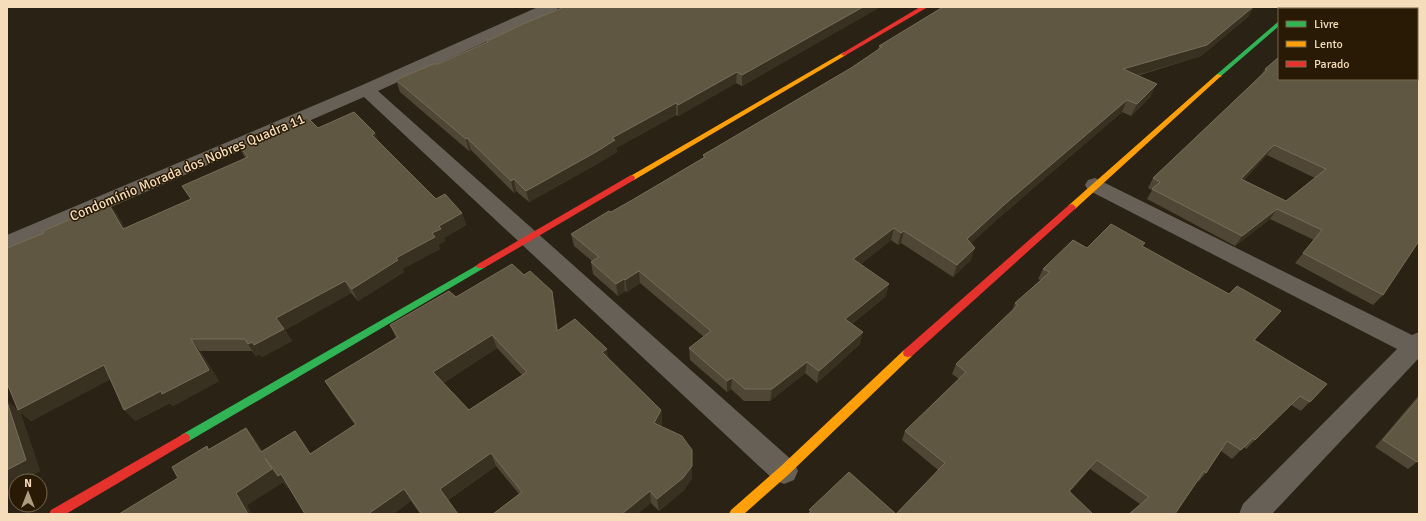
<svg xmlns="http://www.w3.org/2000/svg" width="1426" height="521" viewBox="0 0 1426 521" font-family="Signika,sans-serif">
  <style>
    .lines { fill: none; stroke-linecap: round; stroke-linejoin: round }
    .street { fill: #676056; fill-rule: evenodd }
    .fast { fill: #30b455; fill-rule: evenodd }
    .slow { fill: #ff9f0a; fill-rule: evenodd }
    .jam { fill: #e5322d; fill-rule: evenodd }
    .wall { fill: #4f4635; fill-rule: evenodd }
    .shaded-wall { fill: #383122 }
    .building { fill: #605743; stroke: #786c56; fill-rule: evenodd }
    .labels { text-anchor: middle; stroke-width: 3; stroke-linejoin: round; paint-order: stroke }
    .street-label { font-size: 14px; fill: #f5ddbb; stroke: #281a04 }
  </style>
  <rect width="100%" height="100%" fill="#2a2215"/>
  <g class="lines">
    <g class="street">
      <path d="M538 7H559L556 10 378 91 794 462 798 471 794 480 784 484 774 480 364 97 7 252V235L360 86Z"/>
      <path d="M1290 7H1307L1305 9H1288Z"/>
      <path d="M1351 7H1371L1373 9H1353Z"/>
      <rect x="1417" y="20" width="2" height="10"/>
      <path d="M1095 178 1412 335 1419 332V358L1272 514H1239L1243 504 1397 349 1088 190 1085 185 1088 180Z"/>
    </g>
    <g class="fast">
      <path d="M1279 21V26L1220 77H1216V75Z"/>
      <path d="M481 263 486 266 484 268 189 441 185 443 181 441 180 438 181 435Z"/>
    </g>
    <g class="slow">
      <path d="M844 52 847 54 846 55 634 180H628L627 178Z"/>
      <path d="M1218 74 1222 76 1220 77 1075 209H1069L1068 207 1069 205 1216 75Z"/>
      <path d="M908 349 912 350 913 353 912 356 788 475 744 514H729L731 510 780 467 904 350Z"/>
    </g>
    <g class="jam">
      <path d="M920 7H928L846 55 844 56 841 54Z"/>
      <path d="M631 175 634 176 635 178 634 180 484 268H478L476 266 478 264Z"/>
      <path d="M1072 204 1076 207 1075 209 912 356 908 357 904 356 903 353 904 350 1069 205Z"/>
      <path d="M185 433 189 435 190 438 189 441 66 514H49L51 510Z"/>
    </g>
  </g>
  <g class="wall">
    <path d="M880 7 742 86 736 83 678 116 676 115 616 148 617 152 597 164 529 202 516 191 514 193 471 150 469 151 400 92 396 80 438 64 487 43V41Z"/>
    <path d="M1249 16 1201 56 1137 76 1151 96 1131 116 1122 112 1001 216 971 243V260L953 277 901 243 898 245 891 240 861 264 886 296 852 324 860 344 817 383 805 373 770 401H744L731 389 727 392 690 360 689 348 704 337 640 283 627 292 625 291 618 296 593 274 591 262 592 261 574 246 571 234 634 199 703 158V155L851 68 878 50 879 46Z"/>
    <path d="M1265 69 1417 79 1383 295 1373 305 1295 263 1314 240 1270 219 1235 246 1147 199 1152 190 1148 188 1153 178 1261 75ZM1267 155 1315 178 1286 201 1244 180Z"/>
    <path d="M318 128 375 133 378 141 436 199 462 213 466 225 444 238 445 241 438 245 440 249 402 269 404 272 358 301 351 293 285 330 292 341 262 357 260 354 256 356 252 351H200L219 381 173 406 170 403 135 421 110 379 31 421 20 412 40 471 21 481H16L17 409 44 233 108 203 117 215 125 228 191 199 245 158 239 146Z"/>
    <path d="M1143 247 1229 294 1281 311 1255 340 1327 384 1301 411 1291 405 1251 444 1246 449 1244 447 1232 459 1221 451 1206 473 1198 482 1197 481 1140 504 1090 469 1070 492 938 470 902 440 905 431 959 379 952 374 956 364 1012 311 1015 303 1041 280 1038 279 1043 269 1087 248Z"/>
    <path d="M524 275 552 291 555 305 558 330 609 359 661 410 662 423 661 426 692 450V478L684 490 659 511 651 503 519 494 496 466 448 500 458 514H420L411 501 393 514H305L289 487 288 488 282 481 283 482 247 505 178 478 207 446 209 449 246 428 256 441 262 451 295 431 311 454 355 425 333 394 325 381 396 338 390 325 456 297ZM497 348 522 375 469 410 443 383Z"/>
    <path d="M1419 395V460L1417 462 1408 469 1375 447Z"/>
  </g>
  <g class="shaded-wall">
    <path d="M863 7H880L742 86V75Z"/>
    <path d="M1253 7H1254L1249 16 1201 56 1117 81 1123 69Z"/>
    <path d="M737 72 736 83 678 116V105Z"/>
    <path d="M1157 84 1151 96 1131 116 1137 104Z"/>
    <path d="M1127 100 1122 112 1001 216 963 251 967 239 1005 204Z"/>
    <path d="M676 103V115L616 148 617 152 597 164 529 202 526 191 612 138Z"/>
    <path d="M375 133 380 145 372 135Z"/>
    <path d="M467 138 471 150 469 151 466 139Z"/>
    <path d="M1274 145 1267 155 1235 189 1241 179Z"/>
    <path d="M514 179 516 191 514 193 511 181Z"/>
    <path d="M108 203 117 215 133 241 123 229Z"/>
    <path d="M1277 209 1270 219 1235 246 1242 236Z"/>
    <path d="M462 213 466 225 444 238 445 241 438 245 440 249 402 269 404 272 358 301 352 289 439 226Z"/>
    <path d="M894 228 891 240 851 272 853 259Z"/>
    <path d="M904 231 901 243 898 245 901 233Z"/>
    <path d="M975 248 971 260 953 277 957 265Z"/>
    <path d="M639 271 640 283 627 292 625 280Z"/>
    <path d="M624 279 625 291 618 296 616 284Z"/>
    <path d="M345 281 351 293 285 330 292 341 262 357 254 345 276 318Z"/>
    <path d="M889 284 886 296 843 331 845 319Z"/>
    <path d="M552 291 555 305 560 344 557 331Z"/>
    <path d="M1281 311 1272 321 1246 350 1254 340Z"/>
    <path d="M863 332 860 344 817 383 819 371Z"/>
    <path d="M492 335 497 348 439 385 433 372Z"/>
    <path d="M191 339 200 351 219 381 173 406 170 403 135 421 124 410Z"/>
    <path d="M252 342 260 354 256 356 248 344Z"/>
    <path d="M607 349 609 362 602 352Z"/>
    <path d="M807 362 805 373 770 401 772 389Z"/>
    <path d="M104 365 115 377 31 421 20 412 40 471 21 481H16V484L7 488V400L18 410Z"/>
    <path d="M732 378 731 389 727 392V381Z"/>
    <path d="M661 410 662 423 655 435 654 423Z"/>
    <path d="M246 428 256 441 271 464 261 452Z"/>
    <path d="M295 431 304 443 319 467 310 454Z"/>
    <path d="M692 450V478L684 490 659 511 657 499Z"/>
    <path d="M491 453 496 466 446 501 440 489Z"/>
    <path d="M265 458 281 474 291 486 288 488 282 481 283 482 247 505 252 514H248L236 493Z"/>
    <path d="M1097 460 1090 469 1063 499 1069 491Z"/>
    <path d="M404 489 411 501 393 514H368Z"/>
    <path d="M650 491 651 503 638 514H622Z"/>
  </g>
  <g class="building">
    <path d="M564 7H863L742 75 737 72 678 105 676 103 612 138 615 140 596 152 526 191 514 179 511 181 467 138 466 139 396 80 433 64H438L488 42 487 41 523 24Z"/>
    <path d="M943 7H1253L1207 45 1123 69 1157 84 1137 104 1127 100 1005 204 967 239 975 248 957 265 904 231 901 233 894 228 853 259 889 284 845 319 863 332 819 371 807 362 772 389H745L732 378 727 381 689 348 711 331 639 271 625 280 624 279 616 284 591 262 599 257 571 234 609 211 611 212 634 199 705 157 703 155 851 68 882 47 879 46Z"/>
    <path d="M1397 7H1419V22L1417 24V9H1396Z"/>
    <path d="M1417 53H1419V241L1383 295 1303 253 1322 230 1277 209 1242 236 1152 189 1160 182 1153 178 1267 70 1265 69 1279 57V79H1417ZM1274 145 1326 169 1286 201 1241 179Z"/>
    <path d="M354 112 375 133 372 135 436 199 445 194 462 213 439 226 441 229 432 233 435 237 396 258 398 260 352 289 345 281 276 318 284 329 254 345 252 342 248 344 245 339H191L209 370 162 394 161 391 124 410 104 365 18 410 7 383V248L44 233 43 231 108 203 123 229 191 199 182 186 248 157 239 146 307 117 318 128Z"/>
    <path d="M1111 224 1145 243 1142 246 1229 294 1237 286 1281 311 1254 340 1327 384 1310 402 1300 396 1260 435 1255 440 1253 438 1241 450 1227 441 1206 473 1204 471 1175 514H1129L1149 497 1097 460 1069 491 1093 514H896L945 463 905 431 966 372 956 364 1018 305 1015 303 1050 272 1043 269 1073 240 1087 248Z"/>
    <path d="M512 264 524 275 530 271 552 291 557 331 575 319 607 349 602 352 661 410 654 423 682 436 692 450V466L683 478 657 499 650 491 622 514H493L522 492 491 453 440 489 458 514H422L404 489 368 514H305L281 474 278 476 265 458 272 469 236 493 248 514H119L178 478 172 467 207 446 208 450 246 428 261 452 295 431 310 454 356 424 325 381 398 337 390 325 449 291 456 297ZM492 335 527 372 469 410 433 372Z"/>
    <path d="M1419 398V460L1417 462 1383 440Z"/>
    <path d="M7 402 26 460 7 470Z"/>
    <path d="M849 472 896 514H808L811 511 809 510Z"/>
  </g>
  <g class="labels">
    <g class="street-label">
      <text transform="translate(187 167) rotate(-23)" y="5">Condomínio Morada dos Nobres Quadra 11</text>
    </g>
  </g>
  <rect width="1426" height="521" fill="none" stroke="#f5ddbb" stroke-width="16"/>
  <rect x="1278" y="8" width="140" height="72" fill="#281a04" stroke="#7a684d"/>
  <rect x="1286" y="21" width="20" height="6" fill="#30b455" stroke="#7a684d"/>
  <text x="1314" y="28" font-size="12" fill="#f5ddbb">Livre</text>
  <rect x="1286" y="41" width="20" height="6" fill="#ff9f0a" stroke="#7a684d"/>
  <text x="1314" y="48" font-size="12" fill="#f5ddbb">Lento</text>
  <rect x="1286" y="61" width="20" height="6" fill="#e5322d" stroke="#7a684d"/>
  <text x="1314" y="68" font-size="12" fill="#f5ddbb">Parado</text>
  <g transform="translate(28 493)"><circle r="19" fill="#281a04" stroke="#7a684d"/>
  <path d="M0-3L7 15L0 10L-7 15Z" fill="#ae9c81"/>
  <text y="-6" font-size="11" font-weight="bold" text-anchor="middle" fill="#f5ddbb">N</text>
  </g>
</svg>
